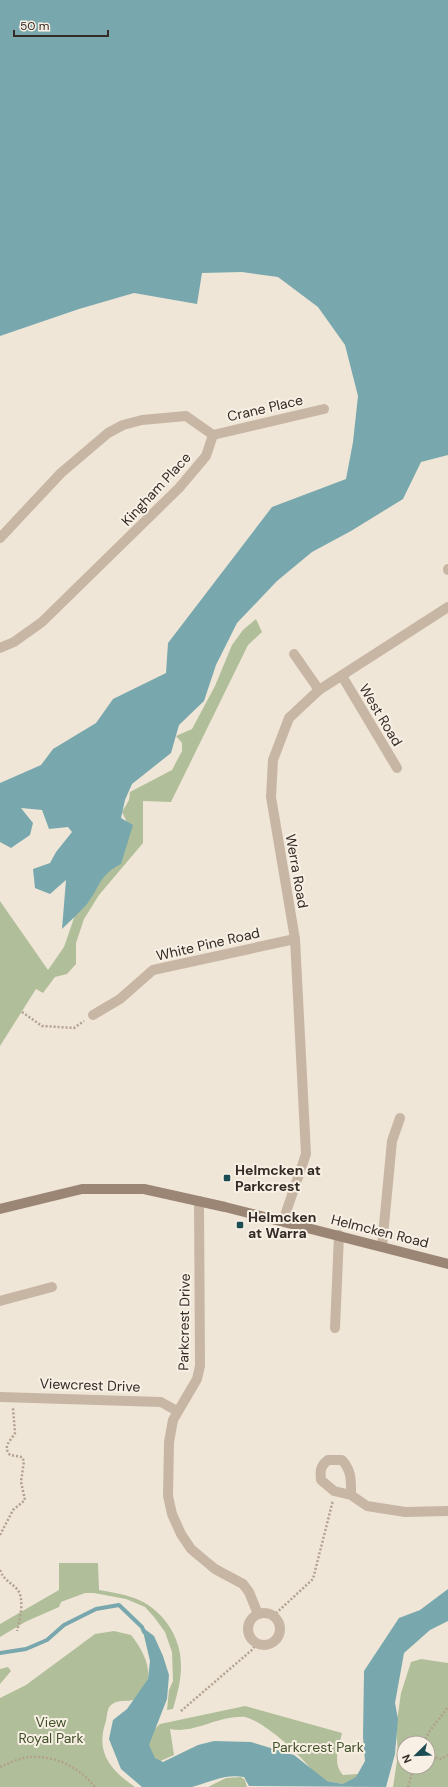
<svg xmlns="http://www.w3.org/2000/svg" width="448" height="1787" viewBox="0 0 448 1787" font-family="'DM Sans',sans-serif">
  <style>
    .green { fill: #b0bf99; fill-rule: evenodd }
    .water { fill: #78a8ad }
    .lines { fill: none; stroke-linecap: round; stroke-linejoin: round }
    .stream { stroke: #78a8ad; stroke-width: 4 }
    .path { stroke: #b3a18f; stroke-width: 2.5; stroke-dasharray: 2 2; stroke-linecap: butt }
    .street { stroke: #c8b6a5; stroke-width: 10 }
    .secondary { stroke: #9b8676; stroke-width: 10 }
    .poi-dot { fill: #1d4d54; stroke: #f8f0e4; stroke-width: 1.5 }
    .labels { text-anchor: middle; stroke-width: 4; stroke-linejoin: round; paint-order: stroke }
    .street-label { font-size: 14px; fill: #332b26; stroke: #f8f0e4 }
    .poi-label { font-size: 14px; font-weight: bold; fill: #332b26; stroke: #f8f0e4; text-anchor: start }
    .park-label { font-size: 14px; fill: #41512a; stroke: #f8f0e4 }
  </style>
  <rect width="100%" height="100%" fill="#f0e6d8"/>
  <g class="green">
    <path d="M256 619 262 632 248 645 171 802 143 801V843L99 895 84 919 76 943V964L67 974 55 977 43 993 36 989 0 1046V901L48 970 64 947 75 915 127 822 122 812 129 800 130 792 172 770 182 751V743L176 736 192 729 215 686 232 645 243 630Z"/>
    <path d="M59 1563H98L99 1590C110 1592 123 1594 134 1598 162 1608 182 1637 181 1667 181 1681 177 1695 173 1709L167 1710 169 1690 173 1681 172 1652 165 1632 154 1617 145 1607 126 1599 94 1593H85L61 1602 59 1607 25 1622 0 1637V1624L59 1590Z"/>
    <path d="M114 1631 131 1635C143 1650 155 1672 144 1690 142 1694 140 1697 136 1699 127 1703 118 1698 110 1706 107 1710 107 1716 106 1721 95 1752 110 1770 135 1787H0V1698L26 1685 95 1634Z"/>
    <path d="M421 1659 448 1663V1787H393L398 1754 396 1728 401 1693 411 1662ZM404 1743H428V1767H404Z"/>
    <path d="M8 1667 11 1671 0 1684V1669Z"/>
    <path d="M245 1706 342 1733C339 1747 332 1763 343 1775L358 1774 357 1787 318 1779C308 1761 266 1722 245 1717 239 1716 230 1718 224 1719 207 1723 188 1733 170 1729L174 1755 156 1763 145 1738 160 1724Z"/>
    <path d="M241 1777 245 1780 247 1787H208L226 1778Z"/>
  </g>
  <g class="water">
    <path d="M0 0H448V455L421 462 403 499 351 531 312 552 277 581 237 623 216 665 204 701 179 725 171 753 132 784 125 800 121 818 133 825 121 864C99 875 100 887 87 904 79 913 70 921 62 929L66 880 50 894 35 888 33 869 50 863 56 852 72 832 68 827 49 829 42 810 21 808 33 823 30 835 11 848 0 842V783L41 765 53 749 96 723 113 699 166 673 168 643 272 507 346 479 353 442 358 396 345 345 318 307 278 277 242 272 202 273 197 304 134 293 79 309 0 336Z"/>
    <path d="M448 1589V1621L430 1630 404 1653 395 1703 398 1719 395 1754 386 1787 249 1786 244 1777C224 1774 210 1782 192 1787 178 1787 156 1787 142 1787L121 1769 109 1739 113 1720 127 1709 148 1679 150 1661 142 1627 154 1636 163 1656 169 1675 167 1699 149 1745 155 1758 163 1762 198 1745 214 1741 251 1742 294 1755 327 1781 343 1784 356 1777 365 1761 363 1737 364 1671 399 1618 420 1610Z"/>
  </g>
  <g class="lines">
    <path class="stream" d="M0 1653 26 1649 47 1640 64 1625 96 1609 119 1605 142 1627 144 1632"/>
    <g class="path">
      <path d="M22 1012 42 1026 74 1028 84 1021"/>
      <path d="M0 1535 13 1510 25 1500 21 1482 24 1461 22 1457 10 1455C2 1446 11 1441 15 1433L13 1408"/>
      <path d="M0 1570C3 1579 10 1582 17 1589 25 1598 20 1620 17 1631"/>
      <path d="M273 1616 313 1579 333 1500"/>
      <path d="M181 1711 253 1649 256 1643"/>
      <path d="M424 1743 429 1732 448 1707"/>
      <path d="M428 1755 441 1759 448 1755"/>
      <path d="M0 1767C9 1763 20 1758 29 1757 55 1755 79 1767 95 1787"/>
      <path d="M408 1787 414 1767"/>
    </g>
    <g class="street">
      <path d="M213 435 324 409"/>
      <path d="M0 538 61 473 108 433 123 425 142 420 186 416 213 435 206 456 179 488 42 622 14 642 0 648"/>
      <path d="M448 569V570"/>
      <path d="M294 654 319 690"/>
      <path d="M342 676 397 768"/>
      <path d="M93 1015 120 999 153 970 295 939"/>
      <path d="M199 1201 200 1366 197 1379 173 1420 169 1442 168 1496 172 1514 181 1534 191 1549 215 1569 243 1584 249 1592 258 1614"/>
      <path d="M283 1221 306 1154 295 939 271 797 273 760 289 718 319 690 448 607"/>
      <path d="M382 1246 392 1141 400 1118"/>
      <path d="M0 1301 52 1287"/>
      <path d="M335 1328 339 1235"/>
      <path d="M0 1397 161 1402 177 1411"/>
      <path d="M351 1495C351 1481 352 1471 342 1460H328C320 1466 320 1471 321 1480L334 1491 351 1495 367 1506 405 1512 448 1511"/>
      <circle cx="264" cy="1629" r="16"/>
    </g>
    <path class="secondary" d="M0 1209 82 1189H144L225 1207 448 1264"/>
  </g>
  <g class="poi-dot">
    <rect x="223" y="1174" width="8" height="8" rx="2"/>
    <rect x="236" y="1221" width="8" height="8" rx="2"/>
  </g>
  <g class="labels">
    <g class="street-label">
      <text transform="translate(265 408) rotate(-13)" y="5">Crane Place</text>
      <text transform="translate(156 489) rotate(-47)" y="5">Kingham Place</text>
      <text transform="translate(381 715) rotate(59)" y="5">West Road</text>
      <text transform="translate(297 871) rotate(80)" y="5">Werra Road</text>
      <text transform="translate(208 944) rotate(-13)" y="5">White Pine Road</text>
      <text transform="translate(380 1231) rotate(14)" y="5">Helmcken Road</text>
      <text transform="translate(184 1322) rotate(-89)" y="5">Parkcrest Drive</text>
      <text transform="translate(90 1385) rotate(2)" y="5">Viewcrest Drive</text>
    </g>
    <g class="poi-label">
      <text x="235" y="1175">Helmcken at<tspan x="235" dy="16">Parkcrest</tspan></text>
      <text x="248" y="1222">Helmcken<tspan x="248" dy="16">at Warra</tspan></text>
    </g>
    <g class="park-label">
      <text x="51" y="1727">View<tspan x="51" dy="16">Royal Park</tspan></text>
      <text x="318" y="1752">Parkcrest Park</text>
    </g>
  </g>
  <g transform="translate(416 1755) rotate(247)"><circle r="19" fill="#f8f0e4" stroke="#a9a198"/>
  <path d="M0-3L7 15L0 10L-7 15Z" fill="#1d4d54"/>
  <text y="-6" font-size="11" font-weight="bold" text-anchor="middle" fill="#332b26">N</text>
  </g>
  <path d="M14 30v6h94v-6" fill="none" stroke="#332b26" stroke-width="2"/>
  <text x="20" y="30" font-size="12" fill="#332b26" stroke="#f8f0e4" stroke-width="3" paint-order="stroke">50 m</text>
</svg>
